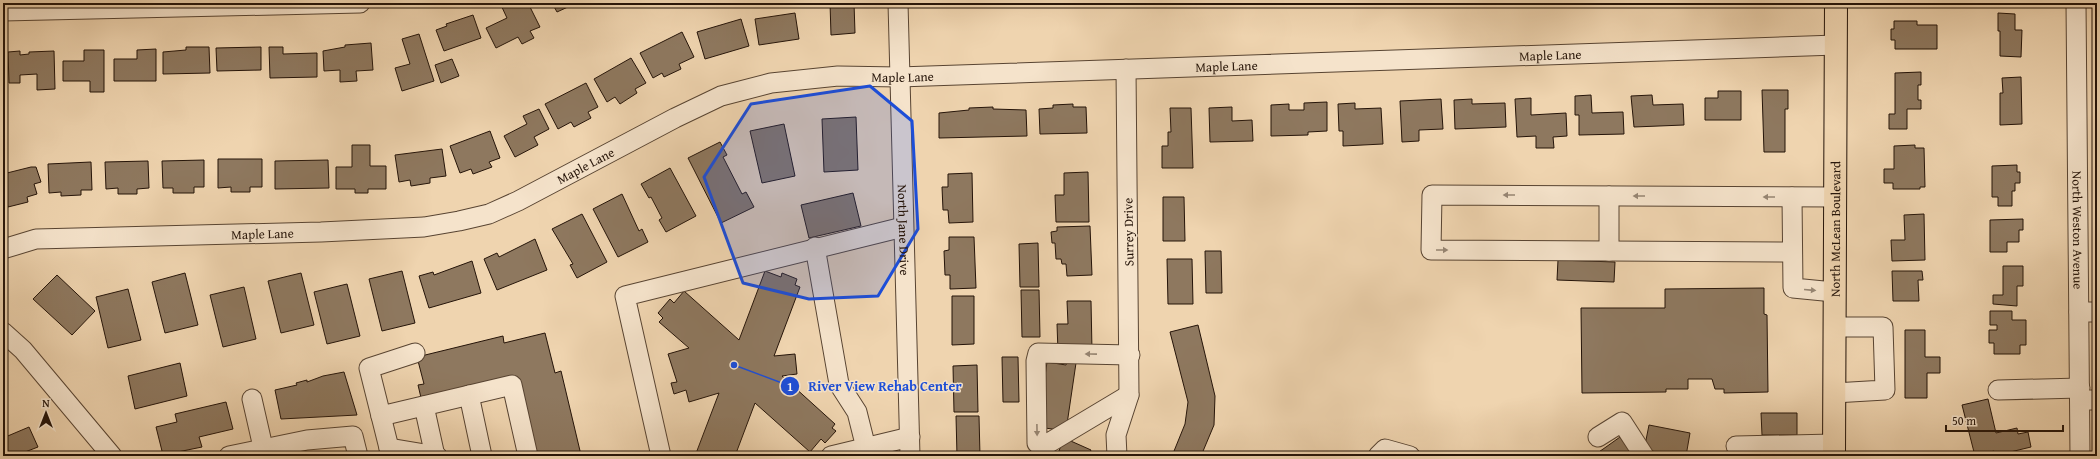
<svg xmlns="http://www.w3.org/2000/svg" width="2100" height="459" viewBox="0 0 2100 459" font-family="'Gentium Book Plus',serif">
  <style>
    .building { fill: #8e785f; stroke: #251409 }
    .lines { fill: none; stroke-linecap: round; stroke-linejoin: round }
    .minor-casing { stroke: #584432; stroke-width: 21 }
    .major-casing { stroke: #251409; stroke-width: 24 }
    .minor { stroke: #f5e3cb; stroke-width: 19 }
    .major { stroke: #efd4af; stroke-width: 22 }
    .oneway { fill: #978674 }
    .marked { fill: #1d4ed8; fill-opacity: 0.2; stroke: #1d4ed8; stroke-width: 3; stroke-linejoin: round }
    .labels { text-anchor: middle; stroke-width: 3; stroke-linejoin: round; paint-order: stroke }
    .street-label { font-size: 13px; fill: #251409; stroke: #f5e3cb }
    .leader { fill: none; stroke: #1d4ed8; stroke-width: 1.5 }
    .callout-dot { fill: #1d4ed8; stroke: #f5e3cb; stroke-width: 1.5 }
    .mark-label { font-size: 12px; text-anchor: middle; font-weight: bold; fill: #fff }
    .callout-label { font-size: 14px; text-anchor: middle; font-weight: bold; fill: #1d4ed8; stroke: #f5e3cb; stroke-width: 3; stroke-linejoin: round; paint-order: stroke }
  </style>
  <rect width="100%" height="100%" fill="#efd4af"/>
  <filter id="stains"><feTurbulence type="fractalNoise" baseFrequency=".005" numOctaves="4"/><feColorMatrix values="0 0 0 0 .2 0 0 0 0 .09 0 0 0 0 .02 0 0 0 .5 -.17"/></filter>
  <radialGradient id="worn" r=".72"><stop offset=".6" stop-color="#630" stop-opacity="0"/><stop offset="1" stop-color="#630" stop-opacity=".3"/></radialGradient>
  <g class="building">
    <path d="M500 3H528L540 27 530 31 534 38 522 44 518 37 496 48 486 28 507 18Z"/>
    <path d="M552 3H568L570 6 557 12Z"/>
    <path d="M830 3H854L855 33 831 35Z"/>
    <path d="M795 13 799 39 759 45 755 19Z"/>
    <path d="M1998 13 2015 14V30H2022L2021 57 2000 56V31H1998Z"/>
    <path d="M473 15 481 38 444 51 436 30 447 26 446 24Z"/>
    <path d="M741 19 749 46 705 59 697 32Z"/>
    <path d="M1894 21H1917V25H1937V49H1895V40H1891V29H1894Z"/>
    <path d="M682 32 694 57 679 64 681 69 664 77 662 73 653 78 640 53Z"/>
    <path d="M419 34 434 81 402 91 395 68 410 64 402 39Z"/>
    <path d="M371 43 373 70 356 71 357 81 340 82V70L324 71 323 51 345 47V45Z"/>
    <path d="M186 47H209L210 73 163 74V52L186 50Z"/>
    <path d="M261 47V70L217 71 216 48Z"/>
    <path d="M269 47H283V54L317 53V77L270 78Z"/>
    <path d="M156 49V81H114V59H137V50Z"/>
    <path d="M84 50H104V92H90V81H63V61H84Z"/>
    <path d="M20 51V55L29 54V52L54 51 55 89 37 90V74L20 75V83H9L8 52Z"/>
    <path d="M631 58 646 83 635 89 637 93 620 104 615 97 607 102 594 79Z"/>
    <path d="M452 59 459 76 441 83 435 65Z"/>
    <path d="M1921 72V85H1918V100H1921V109H1907V129H1889V114H1895V73Z"/>
    <path d="M2021 77 2022 124 2000 125V93H2003L2002 78Z"/>
    <path d="M586 83 598 107 588 112 591 118 574 127 571 122 558 129 545 104Z"/>
    <path d="M1762 90H1788V109H1785V152H1764Z"/>
    <path d="M1718 91H1741V120H1705V98H1718Z"/>
    <path d="M1591 95 1592 113 1623 112 1624 134 1579 135V115H1575V96Z"/>
    <path d="M1652 95 1653 105 1683 104 1684 125 1634 127 1631 96Z"/>
    <path d="M1531 98V115L1566 113 1567 136 1553 137 1554 148H1536V136L1517 137 1515 99Z"/>
    <path d="M1441 99 1443 129 1419 130V141L1402 142 1400 101Z"/>
    <path d="M1472 99V104L1505 103 1506 127 1455 129 1454 100Z"/>
    <path d="M1327 102V131L1308 132V135L1271 136V105L1289 104V110H1304V103Z"/>
    <path d="M1355 103V109L1381 108 1383 144 1343 146V131H1339L1338 104Z"/>
    <path d="M1073 104V107H1086L1087 133 1040 134 1039 109 1053 108V105Z"/>
    <path d="M993 107V109L1026 110 1027 136 939 138V113L969 110V108Z"/>
    <path d="M1232 107V121L1252 120 1253 141 1210 142 1209 108Z"/>
    <path d="M1170 108H1191L1193 168H1162V146H1168V132H1171Z"/>
    <path d="M539 109 549 129 534 137 538 145 515 157 504 136 527 124 523 116Z"/>
    <path d="M856 117 858 170 824 172 822 119Z"/>
    <path d="M784 124 795 176 762 183 750 131Z"/>
    <path d="M490 131 500 158 489 162 492 167 473 174 471 169 460 173 450 146Z"/>
    <path d="M720 142 727 155 723 157 742 194 746 192 754 207 721 223 688 158Z"/>
    <path d="M352 145H370V166H386V189H368V193H355V189H336V167H352Z"/>
    <path d="M1915 145V148H1924L1925 187H1920V189H1893V183H1884V169H1894V146Z"/>
    <path d="M442 149 446 176 430 178V183L411 186 410 180 399 182 395 155Z"/>
    <path d="M218 159H262V187H250V192H231V187L218 188Z"/>
    <path d="M204 160V187H194V193H173V188H163L162 161Z"/>
    <path d="M328 160 329 188 275 189V161Z"/>
    <path d="M148 161 149 188 137 189V194H118V188L106 189 105 162Z"/>
    <path d="M91 162 92 190H81V195L61 196V192L49 193 48 164Z"/>
    <path d="M2017 165V172H2020V183H2015V191H2012V206H1998V197H1992V166Z"/>
    <path d="M31 167H36L41 182 34 184 37 194 27 197 28 202 8 207 7 203 3 204V174Z"/>
    <path d="M670 168 696 216 666 232 659 220 662 218 651 197 649 198 641 184Z"/>
    <path d="M1088 172 1089 222H1056L1055 195H1064V173Z"/>
    <path d="M972 173 973 222 949 223 948 210H943L942 187H948V174Z"/>
    <path d="M853 193 861 226 809 238 801 205Z"/>
    <path d="M622 194 639 231 642 229 648 242 618 257 593 209Z"/>
    <path d="M1163 197H1184L1185 241H1163Z"/>
    <path d="M582 214 607 262 577 278 570 265 573 264 552 229Z"/>
    <path d="M1924 214 1925 260 1892 261 1891 240H1905L1904 215Z"/>
    <path d="M2023 219V230H2019V242H2007V252H1990V220Z"/>
    <path d="M1090 226 1092 275 1067 276 1066 264H1062L1061 259H1056L1055 243H1052L1051 232 1057 231V227Z"/>
    <path d="M949 237H974L976 288 950 289V275H945L944 251 949 250Z"/>
    <path d="M535 239 547 270 497 290 484 259 497 253 499 257Z"/>
    <path d="M1038 243 1039 287H1020L1019 244Z"/>
    <path d="M1205 251H1221L1222 293H1206Z"/>
    <path d="M1167 259H1192L1193 304H1168Z"/>
    <path d="M1558 260 1615 262 1614 282 1557 280Z"/>
    <path d="M472 261 481 293 429 308 419 276 433 272 434 275Z"/>
    <path d="M2003 266H2023V286H2017V306L1993 304V295H2003Z"/>
    <path d="M402 271 415 323 382 331 369 279Z"/>
    <path d="M765 271 781 277 782 273 797 279 795 285 800 287 774 356 795 354 797 374 782 376 835 424 832 428 836 431 825 443 821 439 810 452 755 403 735 456H695L719 393 689 402 686 390 674 394 671 383 677 382 668 354 689 348 659 322 663 318 658 313 670 299 674 303 684 291 739 340Z"/>
    <path d="M1892 271H1922L1923 280H1918L1919 301H1893Z"/>
    <path d="M185 273 198 325 165 333 152 282Z"/>
    <path d="M301 273 314 325 281 333 268 281Z"/>
    <path d="M57 275 95 311 72 335 33 299Z"/>
    <path d="M347 284 360 336 327 344 314 292Z"/>
    <path d="M244 287 256 339 223 347 210 295Z"/>
    <path d="M1764 288V314L1767 315 1768 392 1724 393V389H1715L1712 379H1688V389H1666V392L1582 393 1581 308H1665V289Z"/>
    <path d="M128 289 141 340 108 348 96 297Z"/>
    <path d="M1021 290H1039L1040 337H1022Z"/>
    <path d="M952 296H974V344L952 345Z"/>
    <path d="M1067 301H1091L1092 351 1058 352 1057 324H1068Z"/>
    <path d="M1990 311H2012V320H2026V345H2020V354H1994V343H1989V330H1997V325H1990Z"/>
    <path d="M1198 325 1215 396 1214 425 1201 456H1172L1185 424 1188 402 1170 332Z"/>
    <path d="M1905 330H1925V357H1940V373H1927V398H1905Z"/>
    <path d="M545 333 555 373 561 371 581 455 536 456 517 379 422 402 418 385 424 384 417 357 503 336 504 343Z"/>
    <path d="M1002 357H1018L1019 402H1003Z"/>
    <path d="M1047 362 1066 365 1067 362 1076 363 1066 431 1038 427Z"/>
    <path d="M180 363 187 396 135 409 128 376Z"/>
    <path d="M977 365 978 412H954L953 366Z"/>
    <path d="M344 372 357 415 281 419 275 390 297 385 296 383 307 380V382L323 376Z"/>
    <path d="M1988 399 1996 433 2017 428 2018 434 2028 432 2031 447 2006 453 2007 456H1995L1994 451 1975 456 1962 405Z"/>
    <path d="M226 402 233 429 199 437 202 447 163 455 156 427 177 422 175 414Z"/>
    <path d="M1761 413H1797V435H1762Z"/>
    <path d="M956 416H979L980 456H957Z"/>
    <path d="M1649 425 1690 433 1686 456 1644 450Z"/>
    <path d="M29 427 38 447 25 452 24 456H3V438Z"/>
    <path d="M1620 437 1633 456H1593L1606 447Z"/>
    <path d="M1064 438 1091 450 1088 456H1057Z"/>
  </g>
  <g class="lines">
    <g class="minor-casing">
      <g id="minor">
        <path id="s1" d="M898 3 910 456"/>
        <path id="s2" d="M2076 3 2080 456"/>
        <path d="M3 11 360 3"/>
        <path d="M1609 196V251"/>
        <path d="M1792 197 1793 288 1834 292"/>
        <path d="M815 247 839 384 857 412 866 448"/>
        <path id="s3" d="M3 249 36 239 321 232 424 227 459 221 489 214 518 201 675 118 721 96 771 83 838 76 899 77 1836 45"/>
        <path d="M1792 252 1431 250 1432 195 1836 197"/>
        <path d="M2079 312H2097"/>
        <path d="M1834 327H1883L1885 390 1834 393"/>
        <path d="M3 332 23 350 112 456"/>
        <path d="M1998 390 2080 388"/>
        <path d="M469 395 482 456"/>
        <path d="M1129 395 1042 447 1037 443 1036 361 1038 353 1130 355"/>
        <path d="M252 399 265 456"/>
        <path d="M2080 400H2097"/>
        <path d="M424 406 435 456"/>
        <path d="M381 416 512 385 528 456"/>
        <path d="M1598 437 1622 422 1644 456"/>
        <path d="M1736 446 1834 444"/>
        <path d="M389 448 437 456"/>
        <path d="M229 456 307 440 353 436 358 456"/>
        <path d="M391 456 369 368 415 353"/>
        <path d="M661 456 625 296 903 227"/>
        <path d="M831 456 910 437"/>
        <path d="M1117 456 1116 435 1129 395 1126 69"/>
        <path d="M1378 456 1385 449 1410 456"/>
      </g>
    </g>
    <g class="major-casing">
      <g id="major">
        <path id="s4" d="M1834 456 1836 3"/>
      </g>
    </g>
    <use href="#minor" class="minor"/>
    <use href="#major" class="major"/>
  </g>
  <defs><path id="oneway-solid" d="M-6-.8H1V-3.2L6.5 0L1 3.2V.8H-6Z"/></defs>
  <g class="oneway">
    <use href="#oneway-solid" transform="translate(1509 195) rotate(-180)"/>
    <use href="#oneway-solid" transform="translate(1639 196) rotate(-180)"/>
    <use href="#oneway-solid" transform="translate(1769 197) rotate(-180)"/>
    <use href="#oneway-solid" transform="translate(1442 250)"/>
    <use href="#oneway-solid" transform="translate(1810 290) rotate(5)"/>
    <use href="#oneway-solid" transform="translate(1091 354) rotate(-179)"/>
    <use href="#oneway-solid" transform="translate(1037 430) rotate(89)"/>
  </g>
  <path class="marked" d="M870 86 912 121 918 229 878 296 809 299 743 283 704 177 751 104Z"/>
  <g class="labels">
    <g class="street-label">
      <text dy="5" stroke="none"><textPath href="#s3" startOffset="1581">Maple Lane</textPath></text>
      <text dy="5" stroke="none"><textPath href="#s3" startOffset="1257">Maple Lane</textPath></text>
      <text dy="5" stroke="none"><textPath href="#s3" startOffset="933">Maple Lane</textPath></text>
      <text dy="5" stroke="none"><textPath href="#s3" startOffset="597">Maple Lane</textPath></text>
      <text dy="5" stroke="none"><textPath href="#s4" startOffset="227">North McLean Boulevard</textPath></text>
      <text dy="5" stroke="none"><textPath href="#s2" startOffset="227">North Weston Avenue</textPath></text>
      <text dy="5" stroke="none"><textPath href="#s1" startOffset="227">North Jane Drive</textPath></text>
      <text transform="translate(1128 232) rotate(-91)" y="5">Surrey Drive</text>
      <text dy="5" stroke="none"><textPath href="#s3" startOffset="261">Maple Lane</textPath></text>
    </g>
  </g>
  <path class="leader" d="M734 365L790 386"/>
  <g class="callout-dot">
    <circle cx="734" cy="365" r="4"/>
    <circle cx="790" cy="386" r="10"/>
  </g>
  <g class="mark-label">
    <text x="790" y="391">1</text>
  </g>
  <g class="callout-label">
    <text x="885" y="391">River View Rehab Center</text>
  </g>
  <rect width="2100" height="459" fill="none" stroke="#efd4af" stroke-width="16"/>
  <rect x="4" y="4" width="2092" height="451" fill="none" stroke="#251409" stroke-width="2"/>
  <rect x="8" y="8" width="2084" height="443" fill="none" stroke="#251409"/>
  <g transform="translate(46 413)" stroke="#f5e3cb" stroke-width="3" paint-order="stroke">
  <path d="M0-3L7 15L0 10L-7 15Z" fill="#251409"/>
  <text y="-6" font-size="11" font-weight="bold" text-anchor="middle" fill="#251409">N</text>
  </g>
  <path d="M1946 425v6h117v-6" fill="none" stroke="#251409" stroke-width="2"/>
  <text x="1952" y="425" font-size="12" fill="#251409" stroke="#f5e3cb" stroke-width="3" paint-order="stroke">50 m</text>
  <rect width="100%" height="100%" filter="url(#stains)"/>
  <rect width="100%" height="100%" fill="url(#worn)"/>
</svg>
